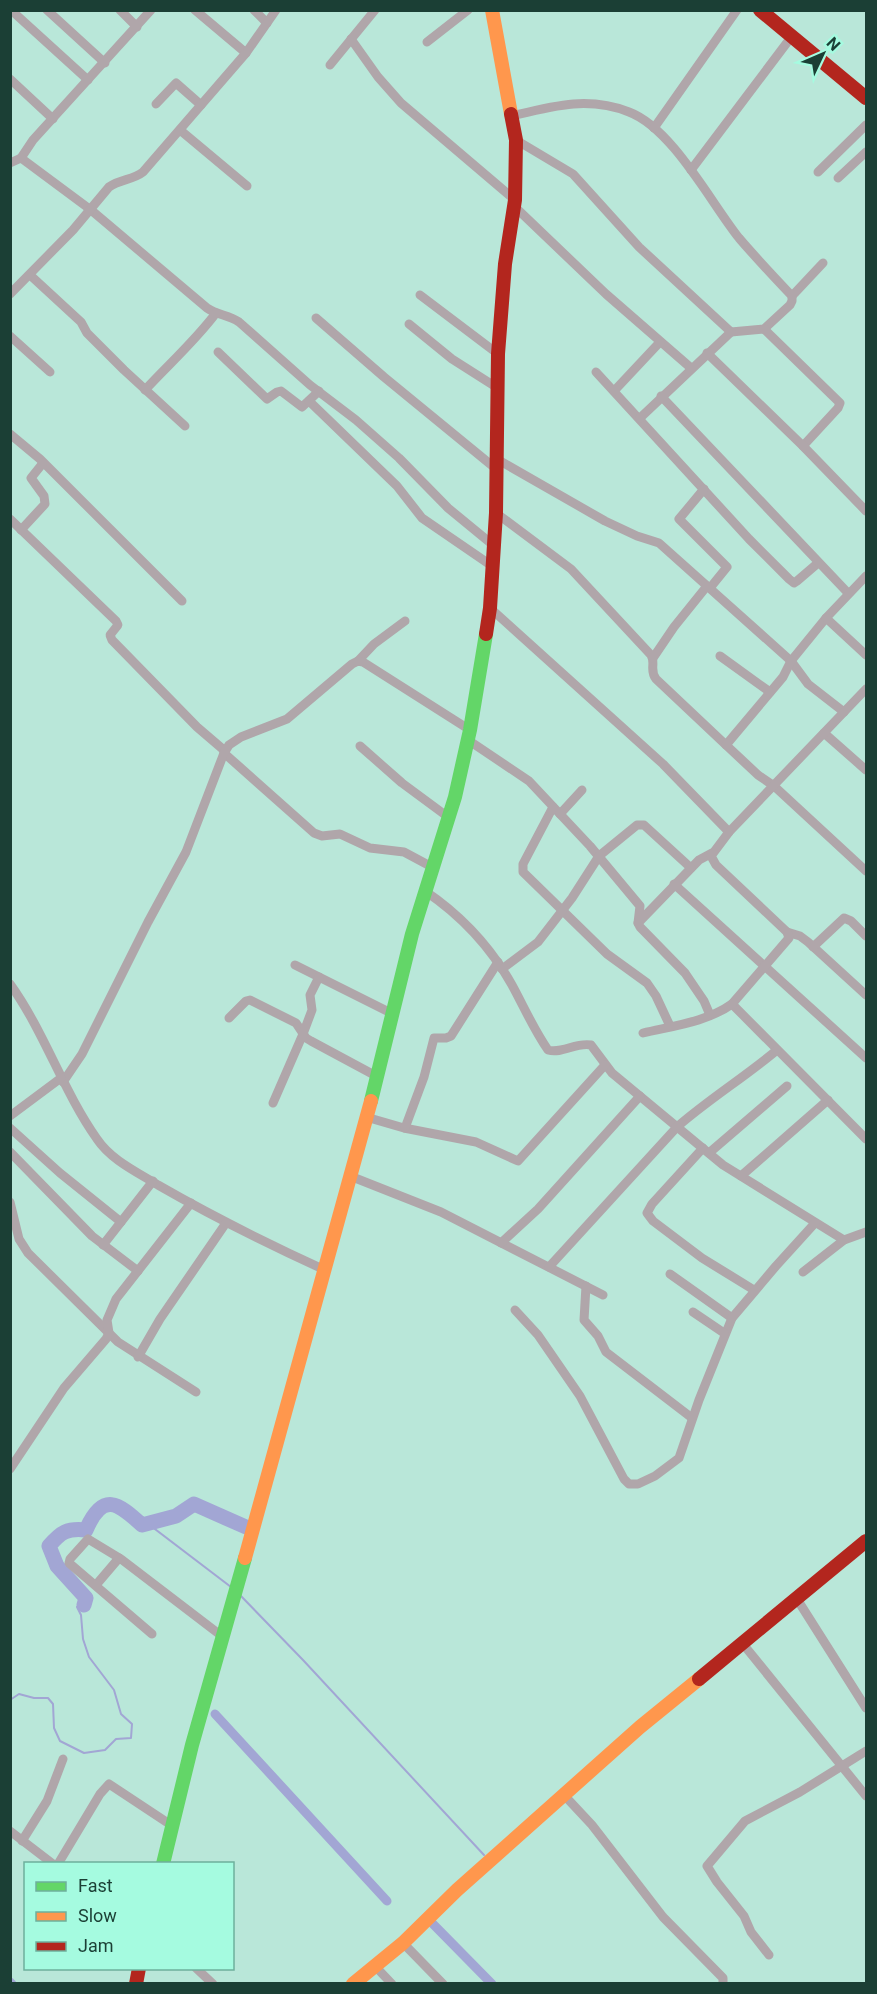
<svg xmlns="http://www.w3.org/2000/svg" width="877" height="1994" viewBox="0 0 877 1994" font-family="Roboto,sans-serif">
  <style>
    .lines { fill: none; stroke-linecap: round; stroke-linejoin: round }
    .stream { stroke: #a2a6d4; stroke-width: 2 }
    .canal { stroke: #a2a6d4; stroke-width: 9 }
    .river { stroke: #a2a6d4; stroke-width: 15 }
    .street { stroke: #b0a6aa; stroke-width: 9 }
    .fast { stroke: #63d668; stroke-width: 14 }
    .slow { stroke: #ff974d; stroke-width: 14 }
    .jam { stroke: #b3261e; stroke-width: 14 }
  </style>
  <rect width="100%" height="100%" fill="#b9e7d9"/>
  <g class="lines">
    <g class="stream">
      <path d="M147 1523 231 1587"/>
      <path d="M240 1595 303 1660 484 1855"/>
      <path d="M10 1700 19 1694 34 1698H48L53 1704 54 1728 60 1741 84 1753 105 1750 116 1739 131 1738 132 1724 121 1714 114 1690 89 1657 83 1639 81 1615 77 1607 84 1605"/>
    </g>
    <g class="canal">
      <path d="M215 1714 387 1901"/>
      <path d="M433 1924 492 1984"/>
      <path d="M10 1982 12 1984"/>
    </g>
    <path class="river" d="M84 1605 86 1598 57 1566 49 1546C61 1532 67 1528 86 1530 103 1491 118 1503 142 1525L176 1516 194 1504 246 1527"/>
    <g class="street">
      <path d="M11 10 88 80"/>
      <path d="M47 10 105 63"/>
      <path d="M120 10 137 27"/>
      <path d="M195 10 246 53"/>
      <path d="M254 10 267 23"/>
      <path d="M351 39 378 77 401 103 515 200"/>
      <path d="M427 42 468 10"/>
      <path d="M330 65 375 10"/>
      <path d="M10 79 53 119"/>
      <path d="M156 104 176 83 201 105"/>
      <path d="M512 116C553 106 588 96 629 112 672 128 711 203 739 238 756 258 774 277 792 296V301L790 305 764 329 731 332 639 247 573 174 516 140"/>
      <path d="M654 128 737 10"/>
      <path d="M180 130 247 186"/>
      <path d="M21 158 33 140 151 10"/>
      <path d="M10 163 21 158 91 210 207 308C217 315 229 315 239 322L310 385 356 420 399 458 448 508 493 545"/>
      <path d="M691 170 792 36"/>
      <path d="M818 172 866 125"/>
      <path d="M838 178 866 152"/>
      <path d="M514 206 606 294 691 368"/>
      <path d="M30 275 81 322 87 333 124 370 185 426"/>
      <path d="M10 294 73 230 109 187C120 179 133 180 143 172L246 53 276 10"/>
      <path d="M420 295 498 354"/>
      <path d="M792 296 823 263"/>
      <path d="M316 318 384 377 495 468"/>
      <path d="M409 324 452 359 496 387"/>
      <path d="M764 329 840 403 838 408 803 446"/>
      <path d="M10 336 50 372"/>
      <path d="M218 352 267 399 277 392 281 391 302 407 319 391"/>
      <path d="M707 353 803 446 866 511"/>
      <path d="M596 372 749 539 789 579 794 583 797 581 818 563"/>
      <path d="M145 390C169 364 195 341 216 313"/>
      <path d="M614 391 660 342"/>
      <path d="M661 396 848 593"/>
      <path d="M309 401 397 486 422 518 492 566"/>
      <path d="M640 418 731 332"/>
      <path d="M10 434 40 459 182 601"/>
      <path d="M495 458 605 521 637 536 659 543 791 661 808 684 844 712"/>
      <path d="M704 489 679 519 727 567 710 588"/>
      <path d="M496 513 571 569 651 655C656 663 649 670 656 679L726 745"/>
      <path d="M10 519 116 621 118 625 110 635 112 640 197 727 225 751"/>
      <path d="M21 530 45 504 44 496 31 478 43 463"/>
      <path d="M866 576 826 618 791 661 783 677 726 745 758 775 774 786 866 871"/>
      <path d="M490 608 663 764 729 832"/>
      <path d="M826 618 866 655"/>
      <path d="M720 656 770 692"/>
      <path d="M653 658 674 627 707 586"/>
      <path d="M358 661 374 644 405 621"/>
      <path d="M824 733 866 770"/>
      <path d="M468 740 529 781 590 846 640 906 638 923 640 927 685 973 704 1001 710 1015"/>
      <path d="M360 746 402 783 448 817"/>
      <path d="M224 753 314 833 322 836 340 834 370 848 404 852 432 867"/>
      <path d="M553 807 523 864V872L607 954 647 983 656 996 670 1026"/>
      <path d="M560 814 582 790"/>
      <path d="M674 884 866 1058"/>
      <path d="M425 891C462 916 490 946 512 985 524 1007 534 1030 548 1050 562 1054 576 1042 591 1045L612 1073 723 1165 844 1240"/>
      <path d="M638 923 699 860 712 853"/>
      <path d="M787 932 800 936 808 942 866 995"/>
      <path d="M813 947 844 918 851 921 866 936"/>
      <path d="M295 965 393 1014"/>
      <path d="M502 969 538 942 572 898 599 856 637 825H644L691 868"/>
      <path d="M10 984C44 1031 63 1091 97 1139 111 1160 137 1172 158 1185 212 1216 268 1244 325 1270"/>
      <path d="M732 1004 866 1139"/>
      <path d="M229 1018 246 1001 250 1000 296 1023 306 1038 311 1041 378 1077"/>
      <path d="M643 1033C672 1026 707 1022 732 1004L789 938 787 932 716 865 711 856 729 832 866 689"/>
      <path d="M63 1082 82 1054 148 922 186 852 224 753 229 745 241 737 287 719 352 664 358 661 363 662 470 730"/>
      <path d="M273 1103 303 1034 312 1010 310 995 319 977"/>
      <path d="M10 1116 61 1078"/>
      <path d="M366 1117 404 1128 476 1142 518 1161 605 1065"/>
      <path d="M10 1128 60 1173 121 1222"/>
      <path d="M405 1128 424 1077 434 1038H446L451 1036 498 962"/>
      <path d="M703 1148 652 1204 647 1213 653 1221 702 1258 754 1290"/>
      <path d="M10 1152 92 1236 138 1271"/>
      <path d="M709 1153 787 1086"/>
      <path d="M350 1176 441 1212 603 1295"/>
      <path d="M741 1176 828 1100"/>
      <path d="M10 1202 19 1239 28 1253 118 1342 196 1392"/>
      <path d="M501 1243 538 1209 640 1096"/>
      <path d="M103 1245 153 1181"/>
      <path d="M549 1267 677 1127C709 1099 745 1077 777 1050"/>
      <path d="M803 1272 844 1240 866 1232"/>
      <path d="M670 1274 732 1318"/>
      <path d="M586 1286 584 1320 598 1336 606 1352 692 1418"/>
      <path d="M515 1310 538 1335 580 1396 624 1479 629 1484H638L655 1476 679 1458 699 1400 732 1318 776 1266 815 1223"/>
      <path d="M693 1312 724 1333"/>
      <path d="M138 1357 160 1319 226 1223"/>
      <path d="M10 1469 64 1388 106 1339 109 1333 107 1320 116 1299 191 1203"/>
      <path d="M96 1585 119 1558"/>
      <path d="M797 1599 866 1708"/>
      <path d="M152 1634 69 1563 70 1559 88 1539 121 1559 223 1637"/>
      <path d="M743 1644 866 1796"/>
      <path d="M564 1795 592 1825 663 1917 723 1978V1984"/>
      <path d="M10 1831 53 1864"/>
      <path d="M22 1841 47 1801 63 1759"/>
      <path d="M58 1864 100 1794 109 1784 171 1825"/>
      <path d="M403 1943 443 1984"/>
      <path d="M769 1955 751 1932 744 1916 717 1882 707 1866 745 1821 800 1792 866 1751"/>
      <path d="M374 1965 392 1984"/>
      <path d="M196 1968 213 1984"/>
    </g>
    <g class="fast">
      <path d="M371 1101 412 934 455 797 470 730 486 634"/>
      <path d="M163 1864 192 1745 245 1558"/>
    </g>
    <g class="slow">
      <path d="M492 10 511 114"/>
      <path d="M245 1558 371 1101"/>
      <path d="M353 1984 403 1943 457 1890 640 1727 699 1679"/>
    </g>
    <g class="jam">
      <path d="M760 10 866 98"/>
      <path d="M486 634 490 608 496 513 498 354 505 264 515 200 516 140 511 114"/>
      <path d="M699 1679 866 1541"/>
      <path d="M136 1984 139 1968"/>
    </g>
  </g>
  <rect width="877" height="1994" fill="none" stroke="#1b3f35" stroke-width="24"/>
  <rect x="24" y="1862" width="210" height="108" fill="#a5fbe0" stroke="#6eb09c" stroke-width="1.5"/>
  <rect x="36" y="1882" width="30" height="9" fill="#63d668" stroke="#6eb09c" stroke-width="1.5"/>
  <text x="78" y="1892" font-size="18" fill="#1b3f35">Fast</text>
  <rect x="36" y="1912" width="30" height="9" fill="#ff974d" stroke="#6eb09c" stroke-width="1.5"/>
  <text x="78" y="1922" font-size="18" fill="#1b3f35">Slow</text>
  <rect x="36" y="1942" width="30" height="9" fill="#b3261e" stroke="#6eb09c" stroke-width="1.5"/>
  <text x="78" y="1952" font-size="18" fill="#1b3f35">Jam</text>
  <g transform="translate(823 54) rotate(46)" stroke="#a5fbe0" stroke-width="4.5" paint-order="stroke">
  <path d="M0-4.5L10 22L0 15L-10 22Z" fill="#1b3f35"/>
  <text y="-9" font-size="16" font-weight="bold" text-anchor="middle" fill="#1b3f35">N</text>
  </g>
</svg>
